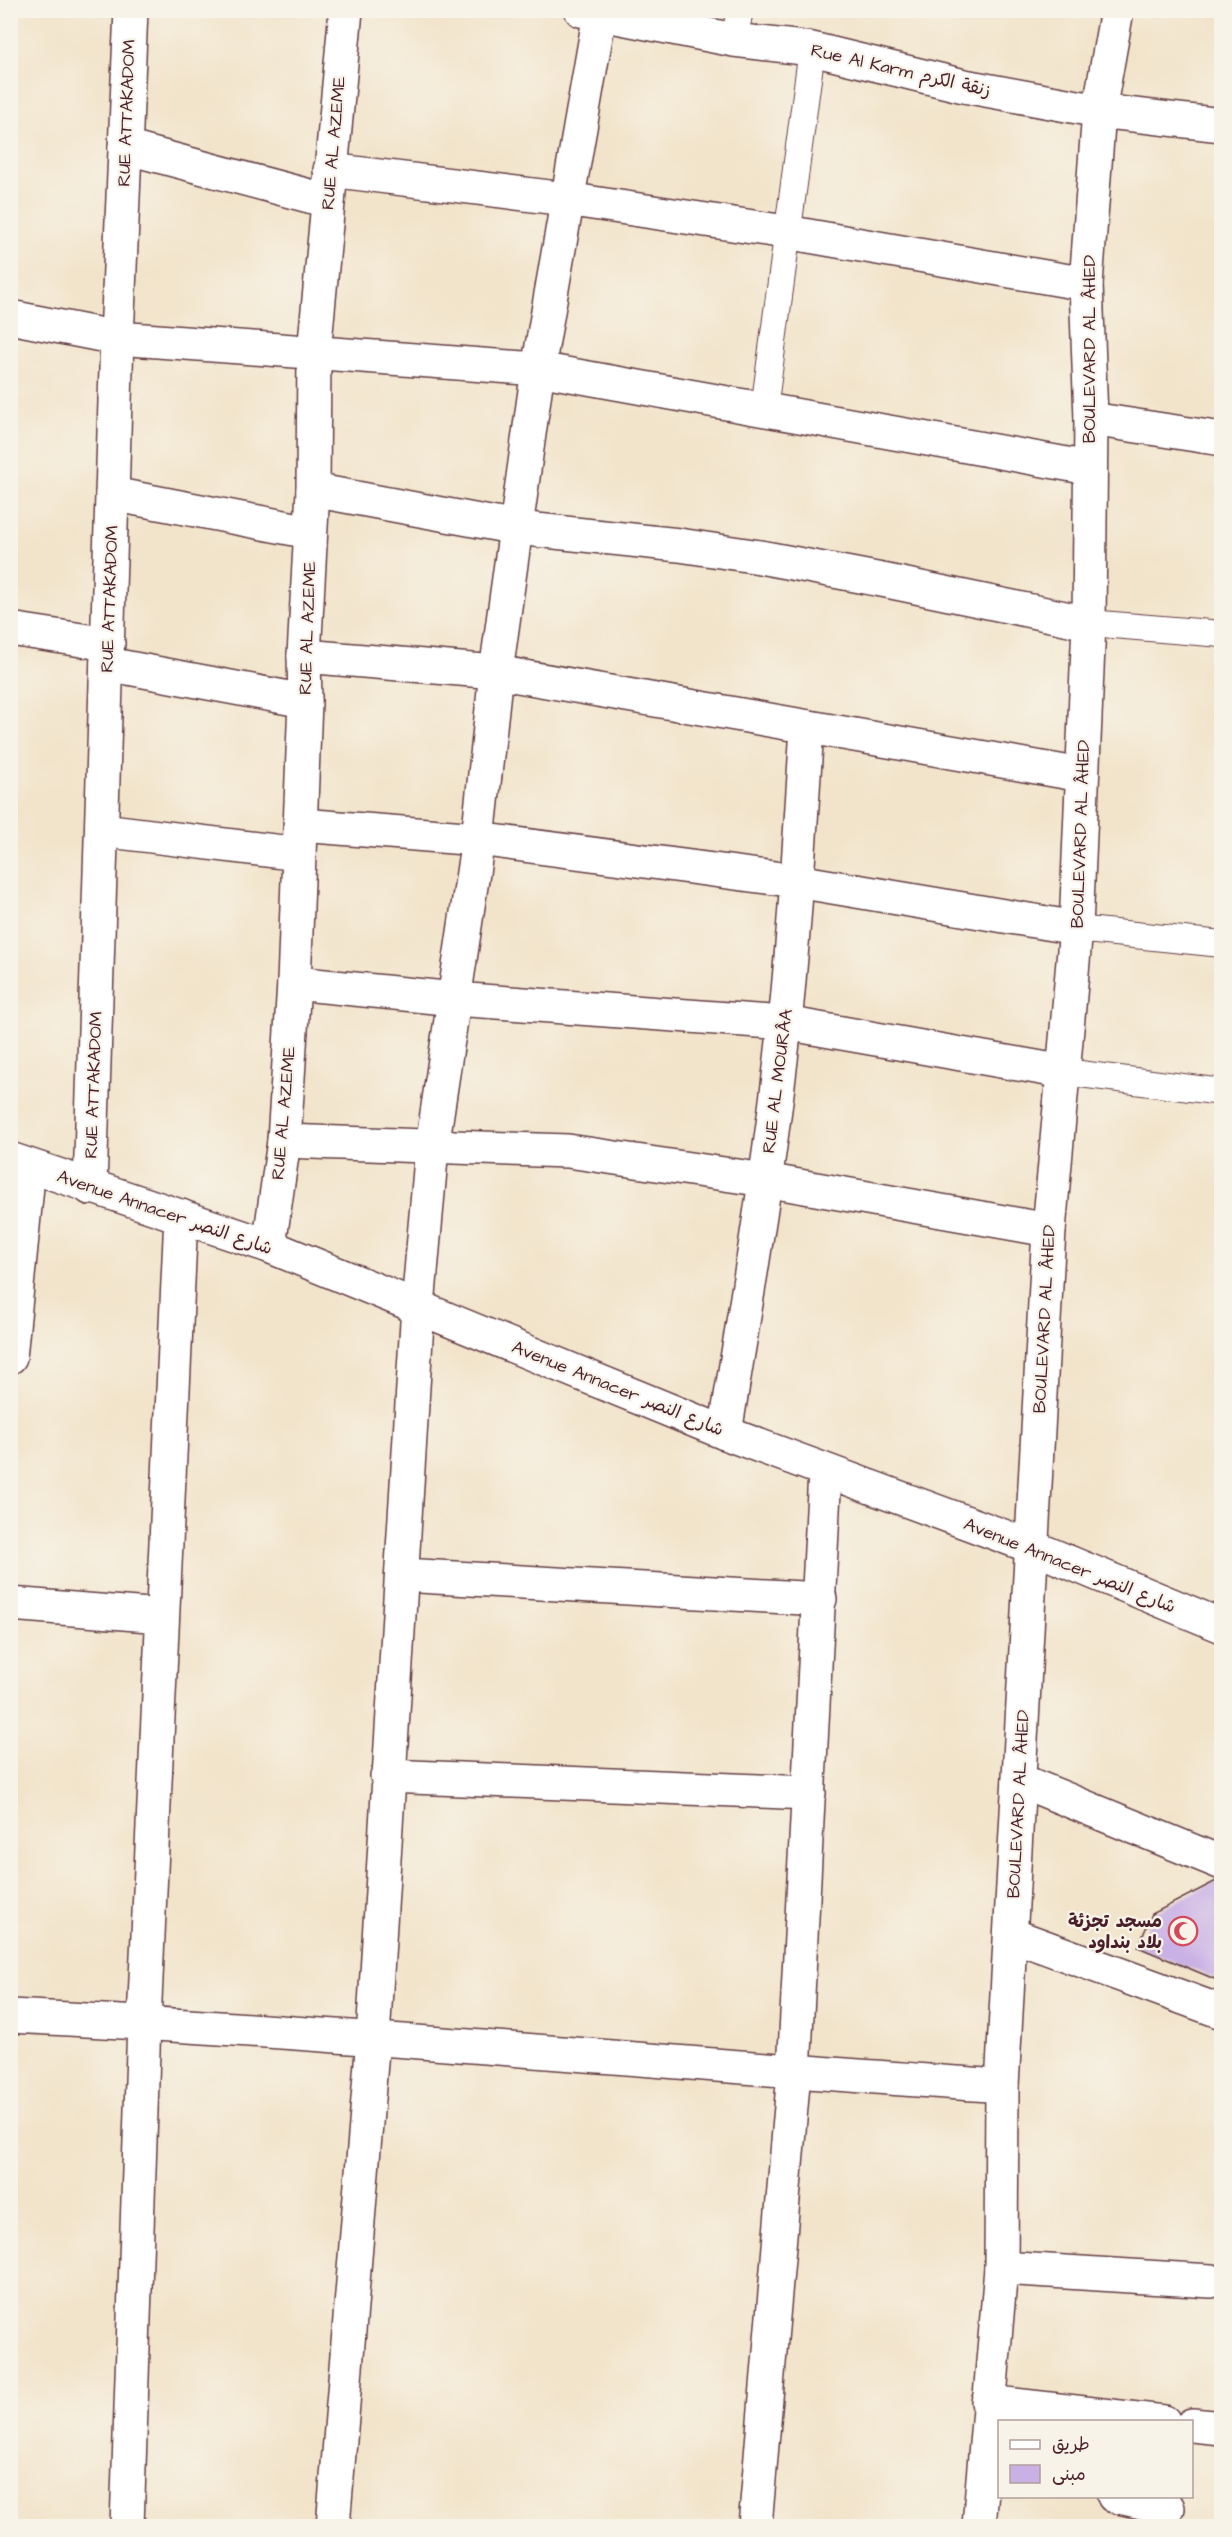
<svg xmlns="http://www.w3.org/2000/svg" width="1232" height="2537" viewBox="0 0 1232 2537" font-family="'Architects Daughter','Playpen Sans Arabic',sans-serif">
  <style>
    .building { fill: #c9b0e5 }
    .lines { fill: none; stroke-linecap: round; stroke-linejoin: round }
    .pedestrian-casing { stroke: #633d43; stroke-width: 28 }
    .minor-casing { stroke: #633d43; stroke-width: 36 }
    .pedestrian { stroke: #fff; stroke-width: 26 }
    .minor { stroke: #fff; stroke-width: 33 }
    .labels { text-anchor: middle; stroke-width: 4.5; stroke-linejoin: round; paint-order: stroke }
    .street-label { font-size: 18px; fill: #4a1f2b; stroke: #f7f3e8 }
    .poi-label { font-size: 18px; font-weight: bold; fill: #4a1f2b; stroke: #f7f3e8; text-anchor: end }
  </style>
  <rect width="100%" height="100%" fill="#f7f3e8"/>
  <filter id="ink" filterUnits="userSpaceOnUse"><feTurbulence type="fractalNoise" baseFrequency=".0167" numOctaves="2"/><feDisplacementMap in="SourceGraphic" scale="12" xChannelSelector="R" yChannelSelector="G"/><feConvolveMatrix kernelMatrix="1 2 1 2 8 2 1 2 1" color-interpolation-filters="sRGB"/></filter>
  <filter id="wash" filterUnits="userSpaceOnUse"><feTurbulence type="fractalNoise" baseFrequency=".008" numOctaves="4" result="noise"/><feDisplacementMap in="SourceGraphic" scale="24" xChannelSelector="R" yChannelSelector="G"/><feGaussianBlur stdDeviation="1.35" result="paint"/><feColorMatrix in="noise" values="0 0 0 0 0 0 0 0 0 0 0 0 0 0 0 0 0 1.4 0 .05"/><feComposite in="paint" operator="in"/></filter>
  <g filter="url(#wash)">
    <rect width="100%" height="100%" fill="#f2e4cb"/>
    <g id="blocks">
      <path class="building" d="M1222 1878V1982L1138 1947 1152 1914Z"/>
    </g>
  </g>
  <g filter="url(#ink)">
    <use href="#blocks" fill-opacity="0" stroke="#633d43" stroke-width="1.5"/>
    <g class="lines">
      <g class="pedestrian-casing">
        <g id="pedestrian">
          <path d="M734 40 740 10"/>
          <path d="M764 409 812 49"/>
          <path d="M1089 623 1222 634"/>
          <path d="M1076 929 1222 944"/>
          <path d="M1064 1072 1222 1092"/>
        </g>
      </g>
      <g class="minor-casing">
        <g id="minor">
          <path d="M581 10 734 40 812 49 964 86 1099 111 1222 125"/>
          <path d="M125 147 328 201"/>
          <path d="M330 170 566 199 786 232 1086 284"/>
          <path d="M10 317 117 338 538 369 1089 468"/>
          <path d="M1091 419 1222 439"/>
          <path d="M313 490 517 528 679 545 760 557 887 581 1089 623"/>
          <path d="M112 494 310 532"/>
          <path d="M10 629 108 644"/>
          <path d="M304 656 496 672 1082 775"/>
          <path d="M107 664 305 701"/>
          <path d="M301 825 478 839 797 881 1076 928"/>
          <path d="M102 830 299 854"/>
          <path d="M294 983 455 999 785 1023 1064 1072"/>
          <path d="M284 1141 568 1151 765 1180 1049 1230"/>
          <path d="M10 1159 269 1246 725 1433 1030 1546 1222 1626"/>
          <path d="M90 1188 117 338 131 10"/>
          <path d="M269 1246 284 1141 294 983 305 701 304 656 313 490 314 353 346 10"/>
          <path d="M10 1357 29 1166"/>
          <path d="M725 1433C747 1296 771 1160 785 1023 795 924 801 826 807 727"/>
          <path d="M402 1575 820 1599"/>
          <path d="M10 1604 162 1616"/>
          <path d="M387 1776 809 1793"/>
          <path d="M1019 1780 1222 1863"/>
          <path d="M1012 1935 1222 2012"/>
          <path d="M10 2016C342 2032 672 2064 1002 2086"/>
          <path d="M1001 2268 1211 2281"/>
          <path d="M988 2402 1164 2422"/>
          <path d="M1192 2425 1222 2428"/>
          <path d="M1114 2496 1168 2508"/>
          <path d="M127 2526 144 2022 181 1216"/>
          <path d="M333 2526 373 2038 418 1306 432 1147 478 839 496 672 538 369 600 13"/>
          <path d="M755 2526 794 2072 825 1472"/>
          <path d="M979 2526 1001 2268 1002 2086 1049 1230 1076 928 1089 623 1091 419 1086 284 1099 111 1117 10"/>
        </g>
      </g>
      <use href="#pedestrian" class="pedestrian"/>
      <use href="#minor" class="minor"/>
    </g>
  </g>
  <defs>
    <g id="mosque-ring" transform="scale(1.5)"><circle r="9.5" fill="#f7f3e8" stroke="#d1495b" stroke-width="1.5"/><path d="M3.5-4.9A6 6 0 1 0 3.5 4.9A5 5 0 1 1 3.5-4.9Z" fill="#d1495b"/></g>
  </defs>
  <g fill-rule="evenodd">
    <use href="#mosque-ring" x="1183" y="1931"/>
  </g>
  <g class="labels">
    <g class="street-label">
      <text transform="translate(901 70) rotate(13)" y="6">Rue Al Karm زنقة الكرم</text>
      <text transform="translate(126 113) rotate(-88)" y="6">RUE ATTAKADOM</text>
      <text transform="translate(333 143) rotate(-85)" y="6">RUE AL AZEME</text>
      <text transform="translate(1089 349) rotate(-90)" y="6">BOULEVARD AL ÂHED</text>
      <text transform="translate(109 599) rotate(-88)" y="6">RUE ATTAKADOM</text>
      <text transform="translate(307 628) rotate(-88)" y="6">RUE AL AZEME</text>
      <text transform="translate(1080 834) rotate(-88)" y="6">BOULEVARD AL ÂHED</text>
      <text transform="translate(777 1081) rotate(-83)" y="6">RUE AL MOURÂA</text>
      <text transform="translate(93 1085) rotate(-88)" y="6">RUE ATTAKADOM</text>
      <text transform="translate(283 1113) rotate(-85)" y="6">RUE AL AZEME</text>
      <text transform="translate(165 1212) rotate(19)" y="6">Avenue Annacer شارع النصر</text>
      <text transform="translate(1044 1319) rotate(-87)" y="6">BOULEVARD AL ÂHED</text>
      <text transform="translate(618 1388) rotate(22)" y="6">Avenue Annacer شارع النصر</text>
      <text transform="translate(1070 1565) rotate(22)" y="6">Avenue Annacer شارع النصر</text>
      <text transform="translate(1018 1804) rotate(-87)" y="6">BOULEVARD AL ÂHED</text>
    </g>
    <g class="poi-label">
      <text x="1162" y="1927">مسجد تجزئة<tspan x="1162" dy="21">بلاد بنداود</tspan></text>
    </g>
  </g>
  <rect width="1232" height="2537" fill="none" stroke="#f7f3e8" stroke-width="36"/>
  <rect x="998" y="2420" width="195" height="78" fill="#f7f3e8" stroke="#b29e9c" stroke-width="1.5"/>
  <rect x="1010" y="2440" width="30" height="9" fill="#ffffff" stroke="#b29e9c" stroke-width="1.5"/>
  <text x="1052" y="2450" font-size="18" fill="#4a1f2b">طريق</text>
  <rect x="1010" y="2465" width="30" height="18" fill="#c9b0e5" stroke="#b29e9c" stroke-width="1.5"/>
  <text x="1052" y="2480" font-size="18" fill="#4a1f2b">مبنى</text>
</svg>
